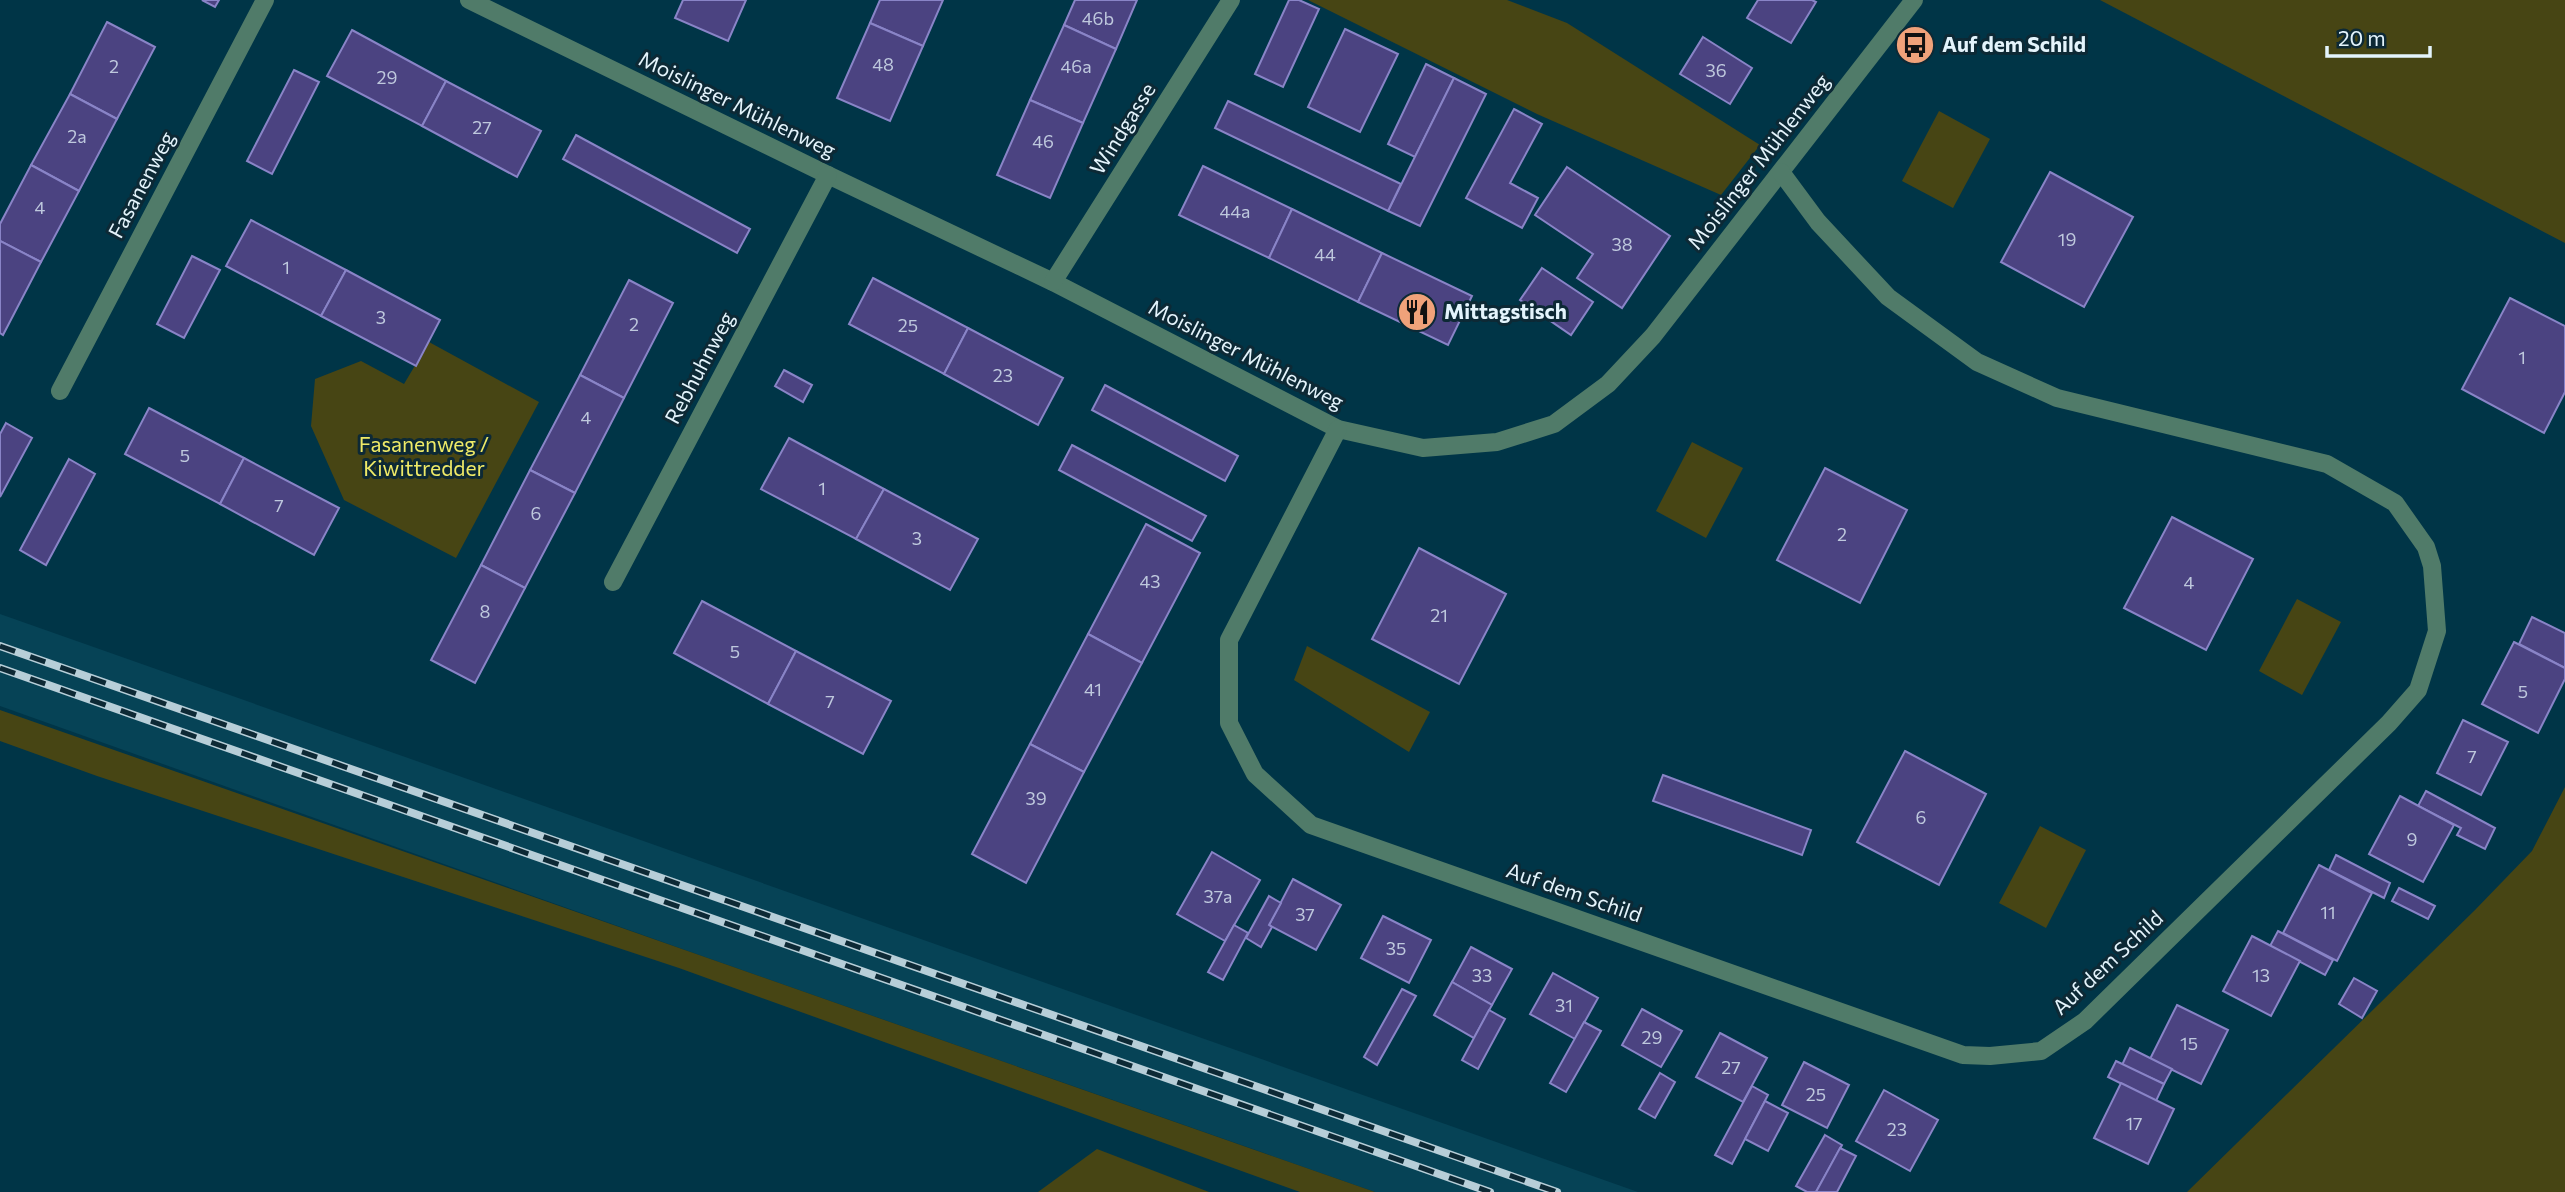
<svg xmlns="http://www.w3.org/2000/svg" width="2565" height="1192" viewBox="0 0 2565 1192" font-family="Commissioner,sans-serif">
  <style>
    .built { fill: #064356 }
    .green { fill: #474514 }
    .building { fill: #4b4381; stroke: #8984c7; stroke-width: 2 }
    .lines { fill: none; stroke-linecap: round; stroke-linejoin: round }
    .minor { stroke: #507b69; stroke-width: 18 }
    .rail-casing { stroke: #b7ced8; stroke-width: 8 }
    .rail { stroke: #0d2935; stroke-width: 5; stroke-dasharray: 16; stroke-linecap: butt }
    .labels { text-anchor: middle; stroke-width: 6; stroke-linejoin: round; paint-order: stroke }
    .number-label { font-size: 18px; fill: #bec8dd }
    .poi-label { font-size: 21px; font-weight: bold; fill: #e4f4fc; stroke: #0d2935; text-anchor: start }
    .street-label { font-size: 21px; fill: #e4f4fc; stroke: #0d2935 }
    .park-label { font-size: 21px; fill: #efea67; stroke: #0d2935 }
  </style>
  <rect width="100%" height="100%" fill="#003547"/>
  <path class="built" d="M0 614 1638 1192H1375L688 951 0 706Z"/>
  <g class="green">
    <path d="M1308 0H1507L1567 23 1760 145 1721 195 1537 114Z"/>
    <path d="M2100 0H2565V243Z"/>
    <path d="M1939 111 1990 139 1953 208 1902 181Z"/>
    <path d="M429 342 539 402 456 558 344 500 311 426 315 379 361 361 404 384Z"/>
    <path d="M1692 442 1743 468 1706 538 1656 511Z"/>
    <path d="M2297 599 2341 622 2302 695 2259 671Z"/>
    <path d="M1307 646 1430 712 1409 752 1294 680Z"/>
    <path d="M0 710 1375 1192H1300L679 968 97 776 0 741Z"/>
    <path d="M2565 787V1192H2187L2475 910 2532 851Z"/>
    <path d="M2040 826 2086 850 2046 928 1999 903Z"/>
    <path d="M1097 1149 1209 1192H1038Z"/>
  </g>
  <g class="building">
    <path d="M202 0H219L215 7Z"/>
    <path d="M683 0H746L728 41 675 18Z"/>
    <path d="M880 0H943L923 46 870 23Z"/>
    <path d="M1075 0H1137L1116 49 1064 25Z"/>
    <path d="M1289 0H1299L1319 9 1283 87 1255 74Z"/>
    <path d="M1758 0H1812L1816 2 1791 43 1747 18Z"/>
    <path d="M107 22 155 47 117 119 70 94Z"/>
    <path d="M870 23 923 46 890 121 837 98Z"/>
    <path d="M1064 25 1116 49 1083 123 1030 100Z"/>
    <path d="M1345 29 1398 54 1360 132 1308 107Z"/>
    <path d="M352 30 446 81 422 126 327 76Z"/>
    <path d="M1703 37 1752 68 1730 104 1680 74Z"/>
    <path d="M1426 64 1454 78 1415 157 1388 144Z"/>
    <path d="M294 70 319 82 272 174 247 161Z"/>
    <path d="M1454 78 1486 94 1420 226 1388 211Z"/>
    <path d="M446 81 541 131 517 177 422 126Z"/>
    <path d="M70 94 117 119 79 191 31 165Z"/>
    <path d="M1030 100 1083 123 1050 198 997 175Z"/>
    <path d="M1228 101 1401 184 1388 211 1215 128Z"/>
    <path d="M1514 109 1542 124 1510 183 1538 198 1522 228 1466 198Z"/>
    <path d="M576 135 750 229 737 253 563 159Z"/>
    <path d="M31 165 79 191 41 262 0 241V224Z"/>
    <path d="M1203 166 1292 209 1269 258 1179 215Z"/>
    <path d="M1567 167 1670 236 1622 308 1577 278 1593 254 1535 215Z"/>
    <path d="M2050 172 2133 217 2084 307 2001 262Z"/>
    <path d="M1292 209 1382 253 1358 302 1269 258Z"/>
    <path d="M251 220 346 270 321 316 226 266Z"/>
    <path d="M0 241 41 262 3 335 0 333Z"/>
    <path d="M1382 253 1472 296 1448 345 1358 302Z"/>
    <path d="M192 256 220 270 184 338 157 324Z"/>
    <path d="M1542 268 1593 302 1571 335 1520 300Z"/>
    <path d="M346 270 440 320 416 366 321 316Z"/>
    <path d="M873 278 968 328 944 374 849 324Z"/>
    <path d="M629 280 673 303 624 398 580 375Z"/>
    <path d="M2510 298 2565 326V392L2544 433 2462 389Z"/>
    <path d="M968 328 1063 378 1038 425 944 374Z"/>
    <path d="M784 370 812 385 803 402 775 386Z"/>
    <path d="M580 375 624 398 575 493 530 470Z"/>
    <path d="M1105 385 1238 456 1225 481 1092 410Z"/>
    <path d="M149 408 244 458 220 504 125 454Z"/>
    <path d="M6 423 32 438 0 497V434Z"/>
    <path d="M789 438 884 489 856 539 761 489Z"/>
    <path d="M1072 445 1206 516 1192 541 1059 470Z"/>
    <path d="M244 458 339 508 314 555 220 504Z"/>
    <path d="M69 459 95 474 46 565 20 550Z"/>
    <path d="M1825 468 1907 510 1860 603 1777 560Z"/>
    <path d="M530 470 575 493 525 588 481 565Z"/>
    <path d="M884 489 978 539 950 590 856 539Z"/>
    <path d="M2172 517 2253 559 2206 650 2124 608Z"/>
    <path d="M1146 524 1200 553 1142 663 1088 634Z"/>
    <path d="M1419 548 1506 594 1459 684 1372 639Z"/>
    <path d="M481 565 525 588 475 683 431 660Z"/>
    <path d="M702 601 796 651 768 704 674 653Z"/>
    <path d="M2532 617 2565 633V668L2519 644Z"/>
    <path d="M1088 634 1142 663 1084 772 1030 744Z"/>
    <path d="M2514 642 2565 668V679L2538 733 2482 704Z"/>
    <path d="M796 651 891 701 863 754 768 704Z"/>
    <path d="M2463 720 2508 742 2481 795 2437 773Z"/>
    <path d="M1030 744 1084 772 1026 883 972 854Z"/>
    <path d="M1905 751 1986 794 1939 885 1857 842Z"/>
    <path d="M1663 775 1811 830 1802 855 1653 801Z"/>
    <path d="M2426 791 2495 828 2485 849 2457 835 2461 828 2418 806Z"/>
    <path d="M2400 796 2454 825 2423 882 2369 854Z"/>
    <path d="M1212 852 1260 880 1225 941 1177 914Z"/>
    <path d="M2336 855 2390 883 2384 898 2329 870Z"/>
    <path d="M2319 865 2372 893 2337 961 2283 933Z"/>
    <path d="M1293 879 1341 905 1316 950 1269 925Z"/>
    <path d="M2399 888 2435 906 2428 919 2392 901Z"/>
    <path d="M1269 896 1281 903 1269 925 1272 927 1261 947 1246 938Z"/>
    <path d="M1383 916 1431 940 1409 983 1361 958Z"/>
    <path d="M1234 925 1248 933 1223 980 1208 972Z"/>
    <path d="M2278 931 2333 960 2325 975 2270 946Z"/>
    <path d="M2252 936 2300 961 2271 1016 2223 991Z"/>
    <path d="M1471 947 1512 969 1492 1005 1452 982Z"/>
    <path d="M1553 973 1598 998 1575 1039 1530 1014Z"/>
    <path d="M2354 978 2377 991 2362 1018 2339 1004Z"/>
    <path d="M1452 982 1492 1005 1474 1038 1434 1015Z"/>
    <path d="M1402 989 1416 996 1377 1065 1364 1057Z"/>
    <path d="M2177 1005 2228 1030 2201 1084 2150 1059Z"/>
    <path d="M1642 1009 1682 1031 1661 1067 1622 1045Z"/>
    <path d="M1489 1010 1505 1019 1478 1069 1462 1060Z"/>
    <path d="M1584 1022 1601 1031 1566 1092 1550 1083Z"/>
    <path d="M1720 1033 1767 1058 1743 1102 1696 1077Z"/>
    <path d="M2130 1048 2172 1069 2164 1084 2122 1065Z"/>
    <path d="M2116 1061 2164 1084 2156 1101 2108 1077Z"/>
    <path d="M1804 1062 1849 1085 1827 1128 1782 1105Z"/>
    <path d="M1660 1073 1675 1082 1655 1118 1639 1109Z"/>
    <path d="M2121 1083 2174 1109 2148 1164 2094 1138Z"/>
    <path d="M1752 1086 1768 1095 1732 1164 1715 1155Z"/>
    <path d="M1884 1090 1938 1120 1910 1171 1856 1141Z"/>
    <path d="M1765 1101 1788 1113 1768 1151 1745 1139Z"/>
    <path d="M1825 1135 1842 1145 1816 1192H1807L1796 1186Z"/>
    <path d="M1840 1148 1856 1156 1837 1192H1816Z"/>
  </g>
  <g class="lines">
    <g class="minor">
      <path d="M469 0 828 175 1053 282 1338 429 1423 448 1497 442 1554 424 1608 384 1653 336 1914 0"/>
      <path d="M1053 282 1231 0"/>
      <path d="M60 391 265 0"/>
      <path d="M1338 429 1229 640V723L1255 774 1311 825 1963 1055 1990 1056 2041 1051 2085 1021 2389 723 2418 690 2437 631 2432 566 2426 547 2395 503 2327 464 2057 398 1977 362 1888 297 1818 222 1781 172"/>
      <path d="M613 582 828 175"/>
    </g>
    <g class="rail-casing">
      <g id="rail">
        <path d="M0 646 1557 1192"/>
        <path d="M0 668 1490 1192"/>
      </g>
    </g>
    <use href="#rail" class="rail"/>
  </g>
  <defs>
    <g id="bus-disc" transform="scale(2.0125)"><circle r="9.5" fill="#f0a27a" stroke="#0d2935"/><path d="M-5-6H5V4H4V6H2V4H-2V6H-4V4H-5ZM-3.5-4V0h7V-4ZM-3.5 1.2v1.5H-2V1.2ZM2 1.2v1.5H3.5V1.2Z" fill="#111"/></g>
    <g id="restaurant-disc" transform="scale(2.0125)"><circle r="9.5" fill="#f0a27a" stroke="#0d2935"/><path d="M-5-6h1v4h1v-4h1v4h1v-4h1v5L-1.5 .5V6h-2V.5L-5-1ZM5-6V6H3V1.5H1.5Q1.5-4 5-6Z" fill="#111"/></g>
  </defs>
  <g fill-rule="evenodd">
    <use href="#bus-disc" x="1915" y="45"/>
    <use href="#restaurant-disc" x="1417" y="312"/>
  </g>
  <g class="labels">
    <g class="number-label">
      <text x="1098" y="25">46b</text>
      <text x="883" y="71">48</text>
      <text x="114" y="73">2</text>
      <text x="1076" y="73">46a</text>
      <text x="1716" y="77">36</text>
      <text x="387" y="84">29</text>
      <text x="482" y="134">27</text>
      <text x="77" y="143">2a</text>
      <text x="1043" y="148">46</text>
      <text x="40" y="214">4</text>
      <text x="1235" y="218">44a</text>
      <text x="2067" y="246">19</text>
      <text x="1622" y="251">38</text>
      <text x="1325" y="261">44</text>
      <text x="286" y="274">1</text>
      <text x="381" y="324">3</text>
      <text x="634" y="331">2</text>
      <text x="908" y="332">25</text>
      <text x="2522" y="364">1</text>
      <text x="1003" y="382">23</text>
      <text x="586" y="424">4</text>
      <text x="185" y="462">5</text>
      <text x="822" y="495">1</text>
      <text x="279" y="512">7</text>
      <text x="536" y="520">6</text>
      <text x="1842" y="541">2</text>
      <text x="917" y="545">3</text>
      <text x="1150" y="588">43</text>
      <text x="2189" y="589">4</text>
      <text x="485" y="618">8</text>
      <text x="1439" y="622">21</text>
      <text x="735" y="658">5</text>
      <text x="1093" y="696">41</text>
      <text x="2523" y="698">5</text>
      <text x="830" y="708">7</text>
      <text x="2472" y="763">7</text>
      <text x="1036" y="805">39</text>
      <text x="1921" y="824">6</text>
      <text x="2412" y="846">9</text>
      <text x="1218" y="903">37a</text>
      <text x="2328" y="919">11</text>
      <text x="1305" y="921">37</text>
      <text x="1396" y="955">35</text>
      <text x="1482" y="982">33</text>
      <text x="2261" y="982">13</text>
      <text x="1564" y="1012">31</text>
      <text x="1652" y="1044">29</text>
      <text x="2189" y="1050">15</text>
      <text x="1731" y="1074">27</text>
      <text x="1816" y="1101">25</text>
      <text x="2134" y="1130">17</text>
      <text x="1897" y="1136">23</text>
    </g>
    <g class="poi-label">
      <text x="1942" y="52">Auf dem Schild</text>
      <text x="1444" y="319">Mittagstisch</text>
    </g>
    <g class="street-label">
      <text transform="translate(737 105) rotate(26)" y="7">Moislinger Mühlenweg</text>
      <text transform="translate(1123 129) rotate(-58)" y="7">Windgasse</text>
      <text transform="translate(1759 162) rotate(-52)" y="7">Moislinger Mühlenweg</text>
      <text transform="translate(142 185) rotate(-62)" y="7">Fasanenweg</text>
      <text transform="translate(1246 355) rotate(27)" y="7">Moislinger Mühlenweg</text>
      <text transform="translate(700 368) rotate(-62)" y="7">Rebhuhnweg</text>
      <text transform="translate(1574 893) rotate(19)" y="7">Auf dem Schild</text>
      <text transform="translate(2108 963) rotate(-43)" y="7">Auf dem Schild</text>
    </g>
    <g class="park-label">
      <text x="424" y="452">Fasanenweg /<tspan x="424" dy="24">Kiwittredder</tspan></text>
    </g>
  </g>
  <path d="M2327 46v10h103v-10" fill="none" stroke="#e4f4fc" stroke-width="3.5"/>
  <text x="2338" y="46" font-size="21" fill="#e4f4fc" stroke="#0d2935" stroke-width="5" paint-order="stroke">20 m</text>
</svg>
